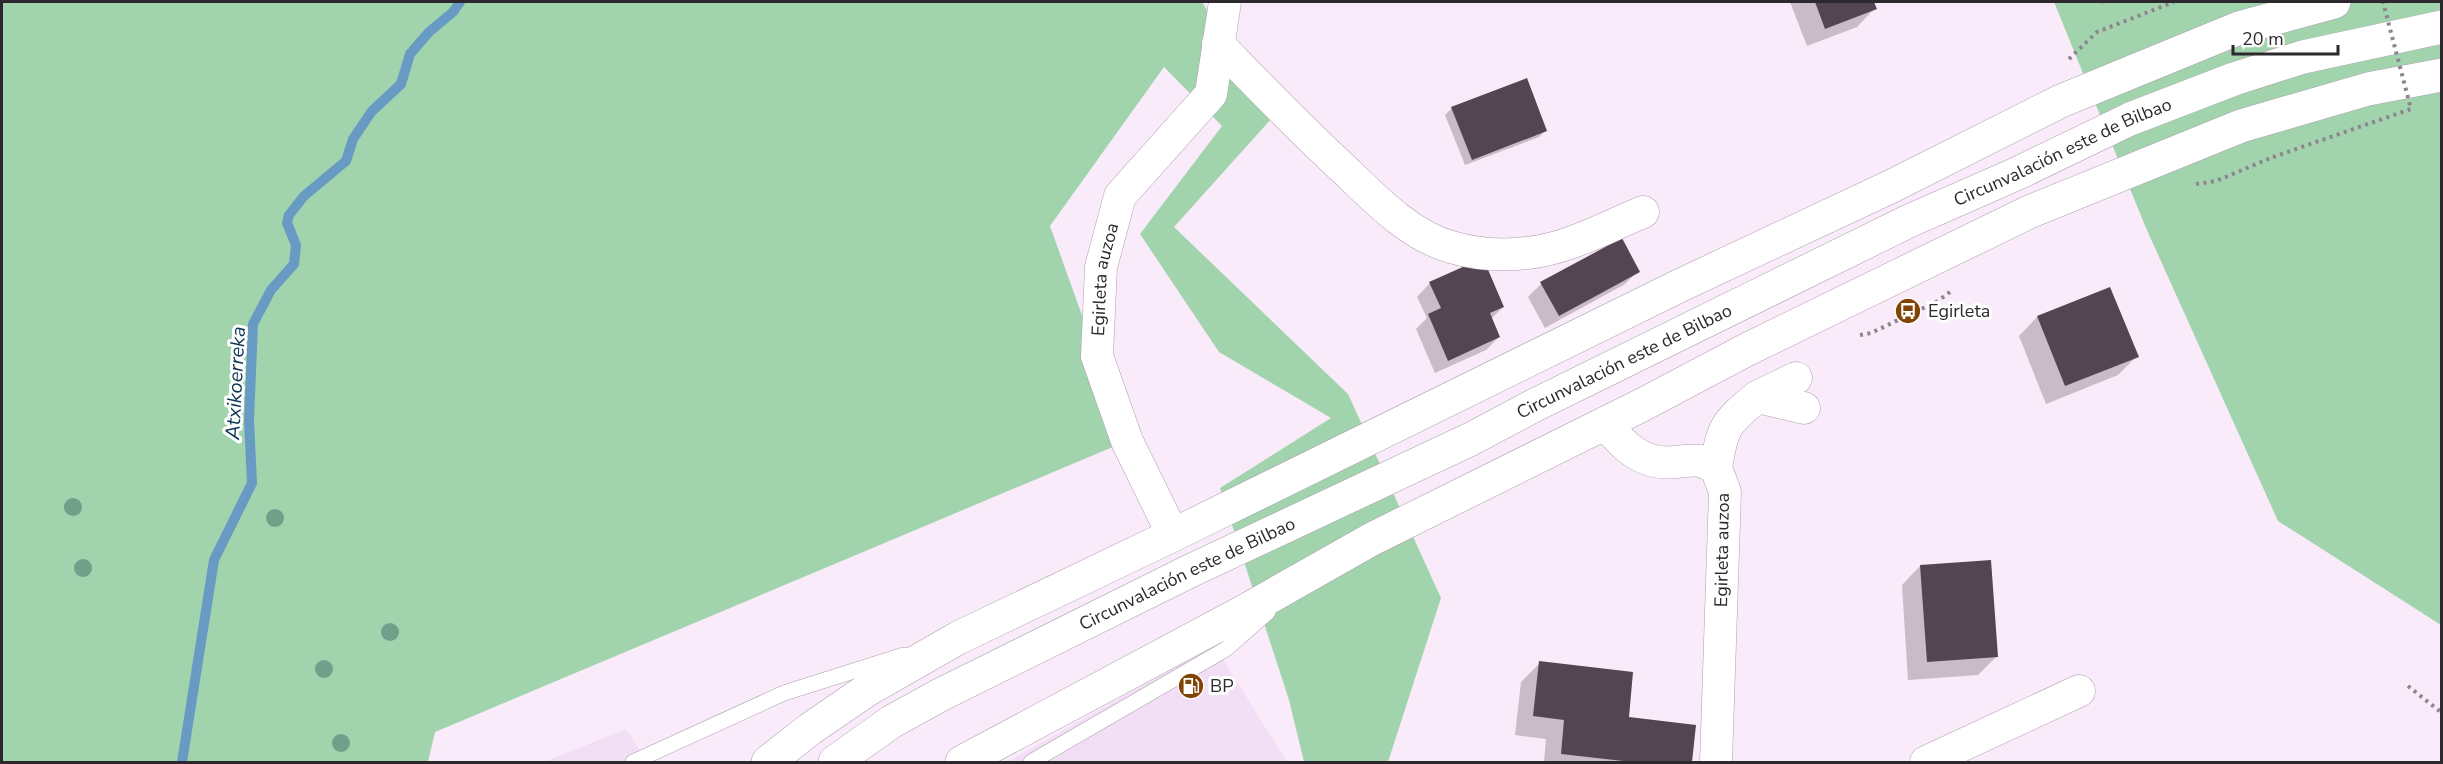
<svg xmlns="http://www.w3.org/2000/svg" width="2443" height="764" viewBox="0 0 2443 764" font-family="'Nunito Sans',sans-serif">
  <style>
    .built { fill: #f2def5 }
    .green { fill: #a1d4ad }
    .shadow { fill: #0003 }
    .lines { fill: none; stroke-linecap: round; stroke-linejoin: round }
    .stream { stroke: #689bc4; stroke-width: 10 }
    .building { fill: #524653 }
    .service-casing { stroke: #ac9fae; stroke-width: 16 }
    .minor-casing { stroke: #ac9fae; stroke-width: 33 }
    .primary-casing { stroke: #ac9fae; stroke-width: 34 }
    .path { stroke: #8e848f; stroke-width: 4; stroke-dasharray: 3 4.5; stroke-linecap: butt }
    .service { stroke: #fff; stroke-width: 15 }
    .minor { stroke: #fff; stroke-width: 32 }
    .primary { stroke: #fff; stroke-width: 33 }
    .path-bridge { stroke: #8e848f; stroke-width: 4; stroke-dasharray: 3 4.5; stroke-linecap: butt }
    .tree { fill: #729f8a }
    .labels { text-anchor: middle; stroke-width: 6; stroke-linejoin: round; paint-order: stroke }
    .street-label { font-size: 18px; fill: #2d282e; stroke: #fefefe }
    .poi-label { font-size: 18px; fill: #2d282e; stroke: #fefefe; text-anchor: start }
    .water-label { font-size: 20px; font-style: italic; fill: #0c3551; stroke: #fefefe }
  </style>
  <rect width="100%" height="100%" fill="#faebfb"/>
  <g class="built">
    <path d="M1214 645 1287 762H1007Z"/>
    <path d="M626 729 647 762H544Z"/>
  </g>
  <g class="green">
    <path d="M2 2H1202L1273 117 1174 227 1348 394 1441 598 1388 762H1304L1289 700 1220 488 1331 418 1219 352 1140 234 1222 126 1164 67 1050 226 1127 441 435 732 428 762H2Z"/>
    <path d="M2054 2H2441V625L2278 521 2146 228Z"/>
  </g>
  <g class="shadow">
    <path d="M1790 2H1873L1875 8 1857 27 1807 46Z"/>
    <path d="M1452 108 1545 131 1539 137 1465 165 1445 115Z"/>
    <path d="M1621 240 1638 271 1625 284 1545 328 1528 297 1541 284Z"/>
    <path d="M1430 283 1503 307 1491 319 1499 337 1486 350 1435 373 1416 329 1427 318 1417 297Z"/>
    <path d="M2109 288 2137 356 2118 375 2046 404 2019 336 2037 317Z"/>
    <path d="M1920 566 1997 656 1978 675 1908 680 1902 585Z"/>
    <path d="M1540 663 1627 718 1694 726 1690 762H1544L1546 739 1515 735 1521 682Z"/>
  </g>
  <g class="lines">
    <path class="stream" d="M182 762 214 560 252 483 249 421 253 324 271 290 294 264 296 245 287 223 289 215 304 196 346 161 353 139 372 111 401 84 410 54 429 32 453 12 460 2"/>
  </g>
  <g class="building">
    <path d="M1815 2H1874L1877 9 1825 29Z"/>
    <path d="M1527 78 1547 131 1472 160 1451 107Z"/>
    <path d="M1622 238 1640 272 1559 316 1540 282Z"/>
    <path d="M1483 258 1504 307 1490 313 1500 337 1448 361 1428 314 1441 308 1429 282Z"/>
    <path d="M2110 287 2139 357 2065 386 2037 316Z"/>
    <path d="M1991 560 1998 657 1927 662 1920 565Z"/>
    <path d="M1539 661 1633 672 1629 717 1696 725 1692 762H1632L1561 754 1564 720 1533 716Z"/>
  </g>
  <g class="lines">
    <g class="service-casing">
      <g id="service">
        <path d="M633 762 784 693 904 655"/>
        <path d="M1031 762 1226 649 1268 612"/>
      </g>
    </g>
    <g class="minor-casing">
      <g id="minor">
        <path d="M1218 44C1261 88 1303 132 1348 173 1377 201 1411 236 1451 247 1475 254 1502 256 1527 253 1567 249 1607 227 1643 212"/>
        <path d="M1757 397 1796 378"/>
        <path d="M1605 423C1624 447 1643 466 1676 462 1696 460 1697 458 1716 468L1725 492 1716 762"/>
        <path d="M1716 468C1722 428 1725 423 1757 397L1804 408"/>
        <path id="s1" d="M1173 535 1127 441 1097 356 1101 267 1120 196 1211 94 1225 2"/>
        <path d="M1926 762 2079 691"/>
      </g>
    </g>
    <g class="primary-casing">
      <g id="primary">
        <path d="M768 762 810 729 867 690 958 638 1173 535 1679 286 1892 186 2061 101 2239 28 2334 2"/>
        <path id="s2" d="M835 762 891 722 940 695 1190 571 1471 439 1533 406 1909 221 2016 174 2130 119 2234 79 2303 57 2442 27"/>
        <path d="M962 762 1243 612 1372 539 1642 405 1748 349 2029 212 2241 126 2368 89 2442 75"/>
      </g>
    </g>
    <g class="path">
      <path d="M2102 2H2103"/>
      <path d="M2069 59 2097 32 2174 2"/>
      <path d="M2196 184 2216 181 2273 157"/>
      <path d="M1860 335 1871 333 1938 301 1950 292"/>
      <path d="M2408 686 2442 713"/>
    </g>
    <use href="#service" class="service"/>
    <use href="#minor" class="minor"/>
    <use href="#primary" class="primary"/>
    <path class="path-bridge" d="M2273 157 2411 109 2383 2"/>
  </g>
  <g class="tree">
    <circle cx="73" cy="507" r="9"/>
    <circle cx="275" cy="518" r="9"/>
    <circle cx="83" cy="568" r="9"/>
    <circle cx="390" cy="632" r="9"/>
    <circle cx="324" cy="669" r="9"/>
    <circle cx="341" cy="743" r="9"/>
  </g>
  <defs>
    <g id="bus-disc" transform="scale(1.35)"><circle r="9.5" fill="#814402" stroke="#fefefe"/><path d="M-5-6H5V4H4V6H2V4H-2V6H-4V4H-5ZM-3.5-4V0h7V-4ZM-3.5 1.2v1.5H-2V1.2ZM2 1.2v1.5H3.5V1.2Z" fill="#fff"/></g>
    <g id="fuel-disc" transform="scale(1.35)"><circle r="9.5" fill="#814402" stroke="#fefefe"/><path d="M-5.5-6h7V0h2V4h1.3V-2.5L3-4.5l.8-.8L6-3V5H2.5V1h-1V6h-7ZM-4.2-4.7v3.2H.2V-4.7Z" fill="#fff"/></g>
  </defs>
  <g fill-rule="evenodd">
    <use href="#bus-disc" x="1908" y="311"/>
    <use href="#fuel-disc" x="1191" y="686"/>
  </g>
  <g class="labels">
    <g class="street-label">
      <text dy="6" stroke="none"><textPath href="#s2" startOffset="1372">Circunvalación este de Bilbao</textPath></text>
      <text dy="6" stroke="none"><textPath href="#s1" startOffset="272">Egirleta auzoa</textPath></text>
      <text dy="6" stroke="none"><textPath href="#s2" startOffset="886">Circunvalación este de Bilbao</textPath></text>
      <text transform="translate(1722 550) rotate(-89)" y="6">Egirleta auzoa</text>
      <text dy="6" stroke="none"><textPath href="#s2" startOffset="400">Circunvalación este de Bilbao</textPath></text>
    </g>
    <g class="poi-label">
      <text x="1928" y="317">Egirleta</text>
      <text x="1210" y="692">BP</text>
    </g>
    <g class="water-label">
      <text transform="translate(235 383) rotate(-87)" y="7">Atxikoerreka</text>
    </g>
  </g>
  <rect width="2443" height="764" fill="none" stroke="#2d282e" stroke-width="6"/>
  <path d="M2233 45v9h105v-9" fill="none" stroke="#2d282e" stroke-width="3"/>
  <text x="2242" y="45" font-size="18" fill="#2d282e" stroke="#fefefe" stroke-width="4.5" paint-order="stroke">20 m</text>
</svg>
